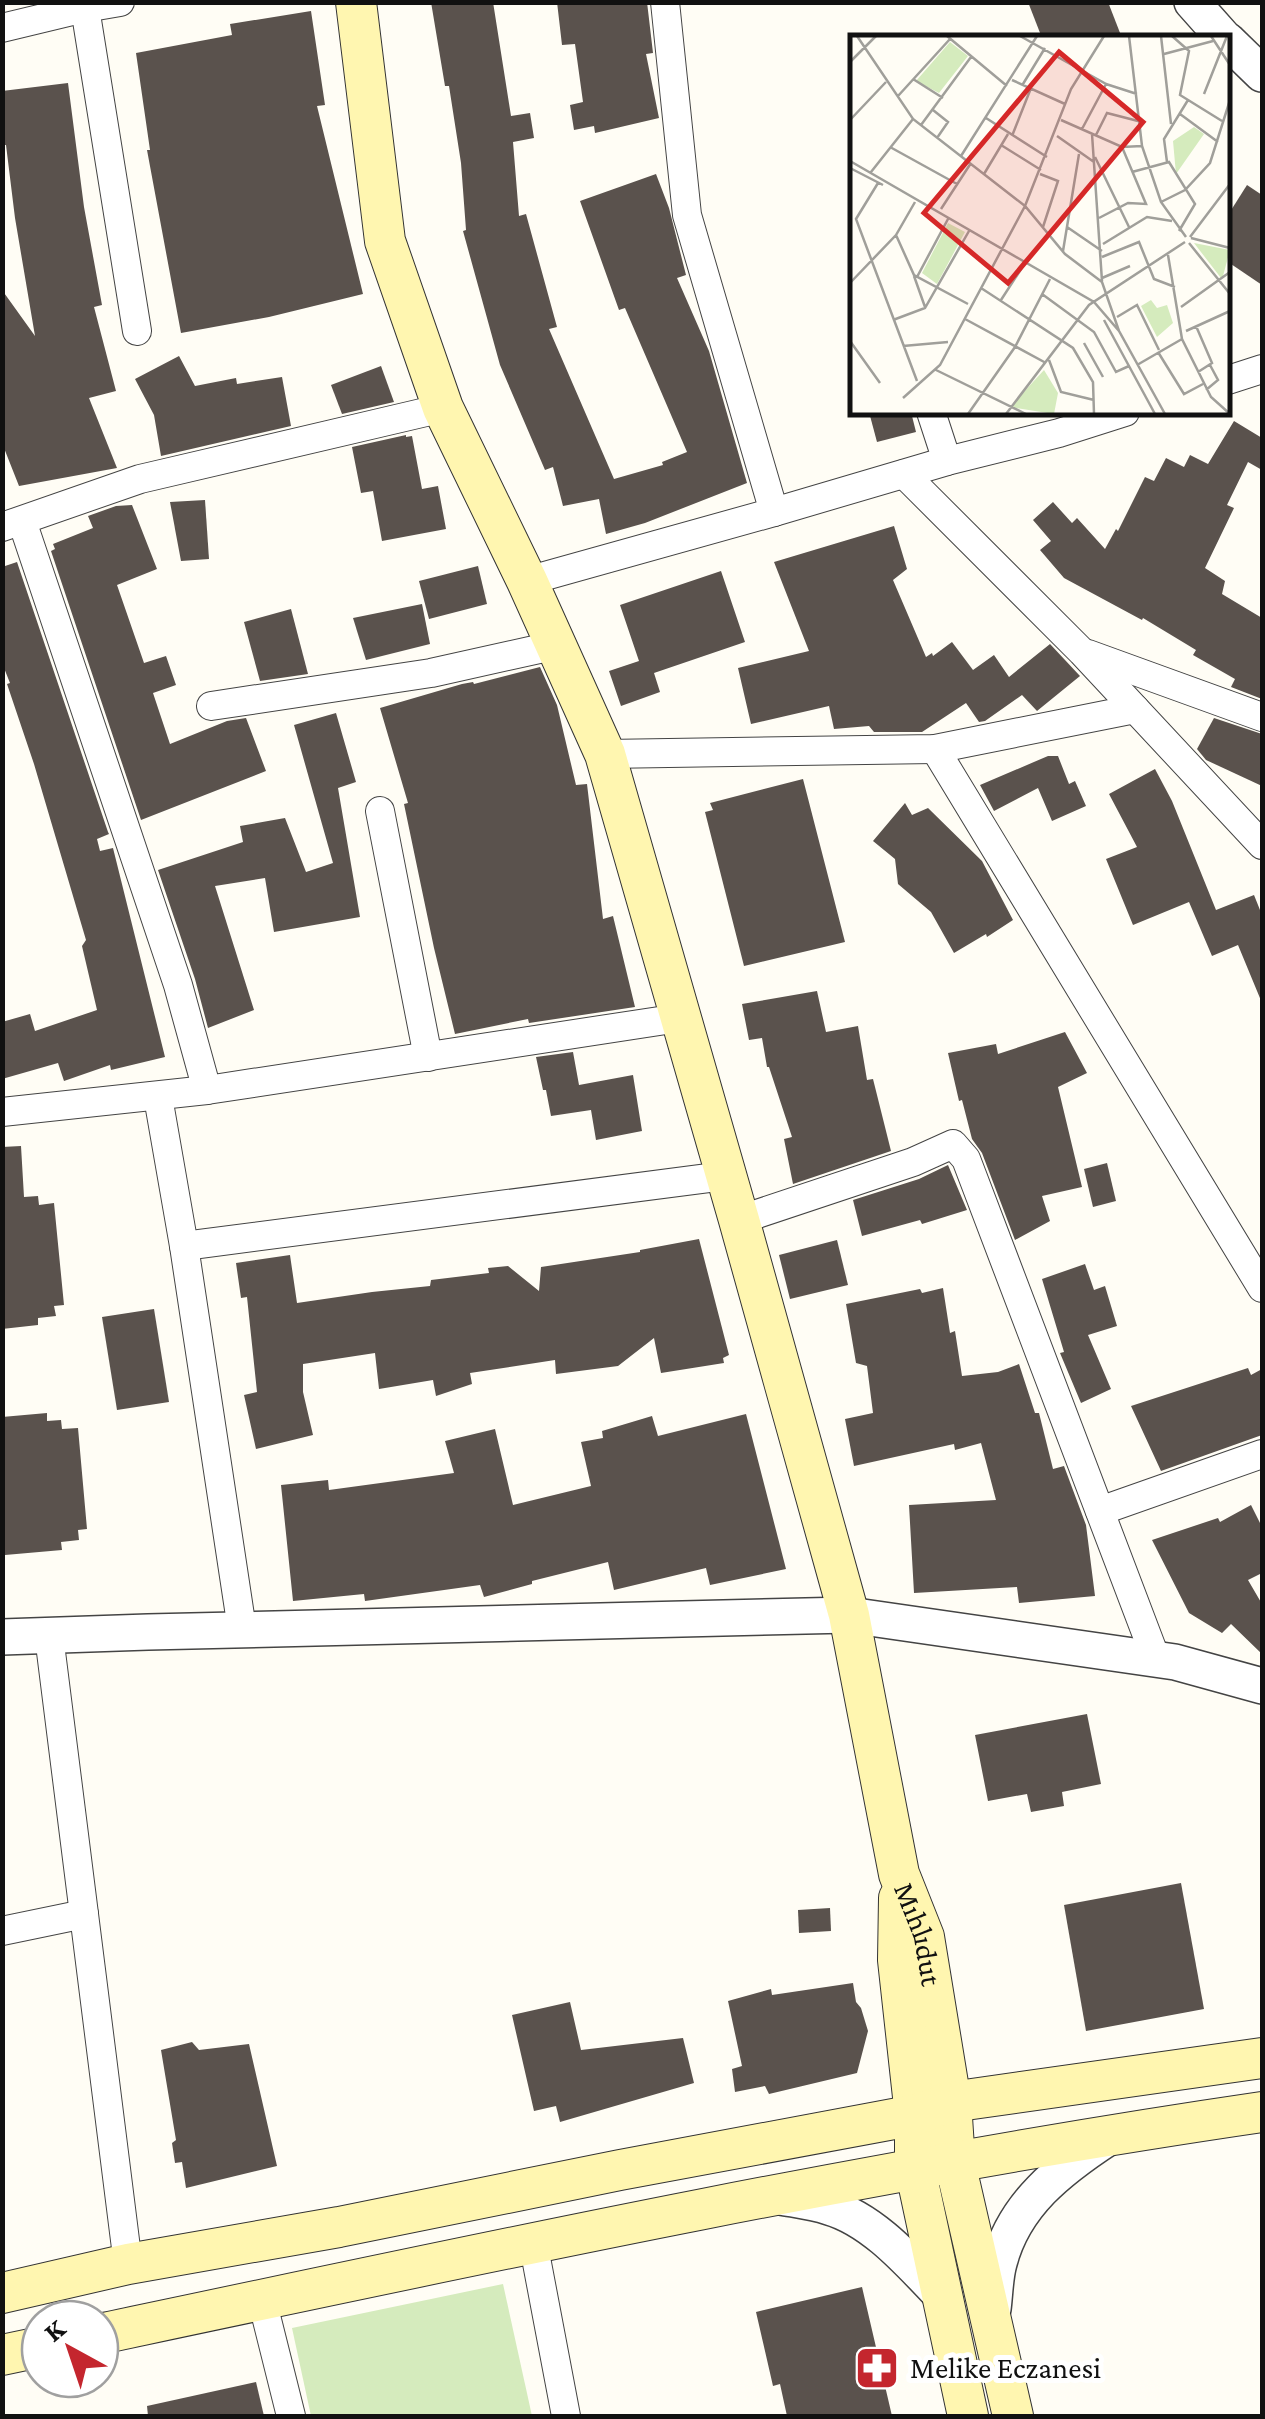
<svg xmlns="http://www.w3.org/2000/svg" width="1265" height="2419" viewBox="0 0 1265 2419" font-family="'Crimson Pro',serif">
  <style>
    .green { fill: #d5ebbd }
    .building { fill: #5a524d }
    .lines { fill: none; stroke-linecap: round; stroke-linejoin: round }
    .minor-casing { stroke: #444; stroke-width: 30 }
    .tertiary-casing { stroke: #444; stroke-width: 38 }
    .secondary-casing { stroke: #333; stroke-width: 42 }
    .minor { stroke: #fff; stroke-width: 28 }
    .tertiary { stroke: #fff; stroke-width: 35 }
    .secondary { stroke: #fff6b0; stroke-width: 40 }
    .labels { text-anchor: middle; stroke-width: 10; stroke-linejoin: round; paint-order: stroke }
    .street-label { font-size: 30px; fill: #111; stroke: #fff }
    .poi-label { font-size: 30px; fill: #111; stroke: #fff; text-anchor: start }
    .inset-road { fill: none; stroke: #a09f9a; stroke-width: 2.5 }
    .view { fill: #d62828; fill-opacity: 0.15; stroke: #d62828; stroke-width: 5 }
    .inset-edge { fill: none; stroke: #111; stroke-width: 5 }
  </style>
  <rect width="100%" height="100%" fill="#fffdf5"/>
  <path class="green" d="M503 2284 532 2416H311L292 2328Z"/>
  <g class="building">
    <path d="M431 2H493L511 116 530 113 534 138 513 142 519 216 526 214 557 327 549 329 614 479 663 465 662 462 687 452 625 308 619 310 580 201 656 174 669 208 686 275 677 278 709 351 747 483 645 523 606 534 599 499 563 506 553 467 545 470 500 365 463 231 466 230 461 163 449 86H445Z"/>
    <path d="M557 2H647L653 53 646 54 659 118 595 133 594 126 574 130 570 105 583 102 575 44 562 45Z"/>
    <path d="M1028 2H1108L1122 38H1042Z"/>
    <path d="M311 11 325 105 317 106 363 294 269 317 181 333 147 150H150L136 53 232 35 230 24Z"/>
    <path d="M68 83 84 207 102 305 94 307 116 391 89 398 117 468 19 486 2 443V290L35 336 15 218 6 145H2V91Z"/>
    <path d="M1247 185 1262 195V285L1228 262V215Z"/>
    <path d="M179 356 195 386 236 378 237 384 282 377 291 426 161 456 154 415 135 379Z"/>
    <path d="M381 366 394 402 342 414 331 385Z"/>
    <path d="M869 412H911L916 432 877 442Z"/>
    <path d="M1234 421 1262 438V470L1248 462 1227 505 1234 508 1205 568 1225 581 1222 594 1262 618V699L1231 687 1235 679 1193 655 1196 650 1143 618 1142 620 1064 578 1040 550 1051 541 1033 520 1053 502 1072 523 1077 518 1105 549 1116 529 1118 531 1145 477 1154 481 1166 458 1184 467 1190 455 1208 464Z"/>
    <path d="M406 435V437L412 436 422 489 438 486 446 529 382 541 373 491 361 493 352 447Z"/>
    <path d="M205 500 209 559 181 561 170 502Z"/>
    <path d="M132 505 157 569 117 585 144 663 166 656 176 685 153 693 170 744 227 721 246 718 266 771 141 820 51 551 55 549 53 544 93 528 88 516 116 506Z"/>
    <path d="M894 526 907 569 893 580 926 657 932 653 933 656 952 642 973 670 994 655 1009 677 1050 644 1080 676 1037 711 1022 695 985 721 979 722 966 703 922 732H874L869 726 834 729 829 706 751 724 738 668 809 651 774 562Z"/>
    <path d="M17 562 108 832 109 834 97 839 100 851 113 848 165 1057 111 1070 110 1065 64 1081 58 1063 2 1079V1022L30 1014 35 1031 97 1010 82 946 86 940 34 764 7 684 10 683 2 663V567Z"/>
    <path d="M478 566 487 604 429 619 419 581Z"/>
    <path d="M721 571 745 642 654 673 660 692 621 706 609 671 639 661 620 605Z"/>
    <path d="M422 604 430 644 366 660 353 618Z"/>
    <path d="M291 609 308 674 260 681 244 622Z"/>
    <path d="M540 667 557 705 576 785 587 784 603 919 613 916 635 1007 529 1023 528 1019 455 1034 434 948 404 804 408 803 380 708 462 684 473 682 474 684Z"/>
    <path d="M336 713 356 782 338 788 360 917 274 932 265 878 215 886 254 1010 208 1028 195 979 158 870 243 842 240 826 285 818 306 872 333 863 294 725Z"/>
    <path d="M1214 718 1262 734V786L1206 760 1197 749Z"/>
    <path d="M1048 756H1058L1069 784 1075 781 1086 806 1052 821 1038 788 994 811 980 785Z"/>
    <path d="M1155 769 1172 801 1216 910 1254 895 1262 915V1003L1238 945 1212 956 1189 902 1133 925 1106 859 1137 847 1109 794Z"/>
    <path d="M803 779 845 942 744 966 705 812 713 810 710 803Z"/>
    <path d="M905 803 912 815 928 808 982 861 1013 920 987 937 986 934 954 953 931 912 898 884 895 859 873 841Z"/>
    <path d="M817 991 826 1032 858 1026 867 1080 873 1079 891 1151 793 1184 784 1139 792 1137 769 1067H767L762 1038 749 1040 742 1004Z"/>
    <path d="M1065 1032 1087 1073 1058 1087 1082 1187 1042 1196 1050 1221 1015 1240 982 1153 972 1139 962 1100 959 1101 948 1053 996 1044 998 1054Z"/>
    <path d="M573 1052 579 1085 633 1075 642 1131 596 1140 591 1110 551 1116 546 1090H543L536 1057Z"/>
    <path d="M21 1146 24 1197 38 1196 39 1205 54 1203 64 1305 54 1306 56 1316 38 1318V1325L2 1329V1147Z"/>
    <path d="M1107 1163 1116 1201 1093 1207 1084 1169Z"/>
    <path d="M948 1165 967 1210 922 1224 920 1220 862 1236 853 1200 919 1179Z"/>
    <path d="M699 1239 729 1355 723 1358 724 1363 661 1373 654 1338 618 1366 556 1374 555 1360 470 1373 472 1384 436 1396 433 1380 379 1389 375 1353 303 1364V1392L313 1435 256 1449 244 1395 257 1392 247 1297 241 1298 236 1263 290 1255 297 1303 372 1292 430 1286 431 1280 489 1273 488 1268 508 1266 539 1291 541 1267 640 1252V1250Z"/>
    <path d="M837 1240 848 1285 790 1299 779 1255Z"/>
    <path d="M1085 1264 1094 1290 1105 1286 1117 1326 1088 1335 1111 1389 1081 1403 1060 1353 1064 1352 1042 1279Z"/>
    <path d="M943 1288 950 1333 955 1331 962 1376 998 1372 1019 1364 1035 1413H1039L1053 1469 1064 1466 1086 1525 1095 1596 1019 1603 1017 1587 914 1593 909 1505 996 1500 981 1443 955 1450 954 1444 854 1466 845 1419 873 1413 867 1366 856 1363 846 1304 920 1289 922 1293Z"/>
    <path d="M154 1309 169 1402 117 1410 102 1317Z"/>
    <path d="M1248 1368 1251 1375 1262 1369V1435L1161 1471 1131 1406Z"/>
    <path d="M47 1413V1421L61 1420 62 1429 78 1428 87 1529 78 1530 79 1540 61 1542 62 1550 5 1555 2 1547V1417Z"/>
    <path d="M746 1414 786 1569 710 1585 706 1568 614 1590 608 1562 532 1581V1584L484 1597 480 1585 365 1601 364 1594 293 1601 281 1485 328 1480 329 1490 454 1473 445 1441 495 1429 513 1505 591 1486 581 1442 603 1438 602 1431 652 1416 658 1436Z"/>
    <path d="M1251 1505 1262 1527V1573L1248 1580 1262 1604V1654L1231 1624 1222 1633 1189 1613 1152 1540 1218 1518 1220 1522Z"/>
    <path d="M1087 1714 1101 1784 1062 1792 1064 1806 1031 1812 1027 1794 988 1801 975 1735Z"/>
    <path d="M1181 1883 1204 2009 1086 2031 1064 1905Z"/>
    <path d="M830 1908 831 1931 799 1933 798 1910Z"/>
    <path d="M853 1983 856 2002 861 2008 868 2031 857 2073 769 2094 765 2086 735 2092 732 2069 742 2066 728 2001 771 1989 772 1995Z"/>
    <path d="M570 2002 581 2050 683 2038 694 2083 560 2122 556 2106 534 2111 512 2015Z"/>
    <path d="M192 2042 199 2050 249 2044 277 2166 186 2188 182 2162 175 2163 172 2143 176 2140 161 2050Z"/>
    <path d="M862 2287 892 2416H787L780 2384 773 2386 756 2312Z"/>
    <path d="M256 2382 264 2416H148L147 2406Z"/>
  </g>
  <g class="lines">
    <g class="minor-casing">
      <g id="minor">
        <path d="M665 2 687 215 774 512"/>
        <path d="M85 8 137 331"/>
        <path d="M2 28 85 8 120 2"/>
        <path d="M1228 380 1262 369"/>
        <path d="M931 412 947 461"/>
        <path d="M904 474 1082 652 1262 845"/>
        <path d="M22 521 178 985 207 1090"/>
        <path d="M2 527 140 479 443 408"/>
        <path d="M527 581 774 512 947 461 1059 433 1125 412"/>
        <path d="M1088 654 1262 717"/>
        <path d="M211 706 431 673 557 645"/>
        <path d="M935 749 1262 1288"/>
        <path d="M605 754 935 749 1135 709"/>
        <path d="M380 811 428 1057"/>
        <path d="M158 1097 184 1246 242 1629"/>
        <path d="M2 1112 207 1090 679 1018"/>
        <path d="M739 1220 913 1162 953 1144 966 1159 1156 1659"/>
        <path d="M184 1246 724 1176"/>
        <path d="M1100 1511 1262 1454"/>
        <path d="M49 1636 128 2264"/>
        <path d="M2 1931 84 1914"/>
        <path d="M533 2242 566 2416"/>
        <path d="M262 2300 291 2416"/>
      </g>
    </g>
    <g class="tertiary-casing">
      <g id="tertiary">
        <path d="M1192 2 1224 38"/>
        <path d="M1228 41 1262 74"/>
        <path d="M2 1637 148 1632 849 1615 1175 1662 1262 1686"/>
        <path d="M781 2197C797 2200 813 2202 829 2207 874 2220 911 2264 942 2296"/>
        <path d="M993 2309C995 2294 995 2277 999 2263 1014 2204 1060 2169 1109 2137"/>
      </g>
    </g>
    <g class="secondary-casing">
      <g id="secondary">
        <path id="s1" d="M356 2 385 241 443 408 527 581 605 754 739 1220 849 1615 899 1874 924 1937 951 2102 955 2163 1013 2416"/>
        <path d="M899 1898 898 1960 915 2115V2168L968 2416"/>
        <path d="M2 2293 128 2264 339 2227 620 2170 915 2115 951 2102 1262 2058"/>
        <path d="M100 2334C486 2252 872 2169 1262 2112"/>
        <path d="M2 2355 40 2347"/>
      </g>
    </g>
    <use href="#minor" class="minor"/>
    <use href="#tertiary" class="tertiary"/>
    <use href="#secondary" class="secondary"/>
  </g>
  <defs>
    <g id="pharmacy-square" transform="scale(2.25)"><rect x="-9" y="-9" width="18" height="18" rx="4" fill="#c4262e" stroke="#fff"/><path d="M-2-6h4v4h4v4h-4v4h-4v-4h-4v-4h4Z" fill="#fff"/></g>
  </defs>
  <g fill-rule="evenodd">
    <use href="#pharmacy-square" x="877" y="2368"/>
  </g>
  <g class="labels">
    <g class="street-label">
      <text dy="10" stroke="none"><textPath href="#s1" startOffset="2022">Mıhlıdut</textPath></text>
    </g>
    <g class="poi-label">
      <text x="910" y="2378">Melike Eczanesi</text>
    </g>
  </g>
  <g transform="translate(850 35)">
    <rect width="380" height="380" fill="#fffdf5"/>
    <path d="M100 7 118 21 89 58 66 46ZM344 92 354 99 326 139 323 106ZM98 188 115 197 87 249 72 238ZM344 208 380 215 373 241 371 243ZM301 265 307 273 317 270 323 288 307 302 291 271ZM194 335 208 358 204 379 160 372Z" fill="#d5ebbd"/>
    <path class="inset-road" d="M7 1 63 84 175 171 215 219 252 247 269 296M97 1 157 51M170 1 256 49 232 94M279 1 292 111 311 167 336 202M311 1 321 89M322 1 339 16 330 60 372 86M361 1 380 30M314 19 363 6M0 27 26 1M63 44 93 63M162 45 215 69M173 49 195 13M256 49 287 59M354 59 377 1M48 61 100 4M83 75 98 87 87 103M330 79 368 107M136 83 197 122M0 85 36 47M211 85 272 112 292 111M71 90 121 22M242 99 252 246M246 100 257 78 288 86M162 101 181 53M207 101 244 127M151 110 191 135M40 112 107 149M111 121 187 1M245 122 279 192M0 126 244 267 269 296 315 379M317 127 314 104 338 65M0 133 33 150M21 137 63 84M282 137 319 127 345 169 329 196M134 139 158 99M190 139 208 146 193 192M28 148 6 184 67 346M311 167 335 155 360 128 380 65M91 174 121 128M249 183 278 168 296 169 272 112M217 192 252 216M46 200 64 240 118 269M340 202 380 149M341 203 380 213M339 208 380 259M253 209 297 182 322 186M213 216 229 119M318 220 332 304 361 362 380 379M252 222 289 207 304 244 325 252M64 241 75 272M67 242 98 184M252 243 280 231M0 248 46 200 65 167M131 253 223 313 243 347 244 379M192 259 244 297 266 337 279 331M151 265 175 228M331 272 380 237M267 282 287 270 309 315M115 284 196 328M43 285 75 273 119 196M254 285 305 379M346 291 362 328 348 337M336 296 380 276M0 306 30 348M234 308 253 342M53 311 98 307M308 317 334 359 353 349M199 325 211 357 244 365M287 330 332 304M86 335 176 379M356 355 368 345 360 330M53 363 90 330 175 171 221 54 254 1M118 379 165 312 200 244M156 379 239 270 335 207"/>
    <path class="view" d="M209 17 293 87 158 248 74 178Z"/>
    <rect width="380" height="380" class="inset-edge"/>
  </g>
  <rect width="1265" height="2419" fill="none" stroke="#111111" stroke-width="10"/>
  <g transform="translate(70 2349) rotate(320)"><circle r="48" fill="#ffffff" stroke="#a0a0a0" stroke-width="2.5"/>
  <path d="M0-8L18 38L0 25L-18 38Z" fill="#c4262e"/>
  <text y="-15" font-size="28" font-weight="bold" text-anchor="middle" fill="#111111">K</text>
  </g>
</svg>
